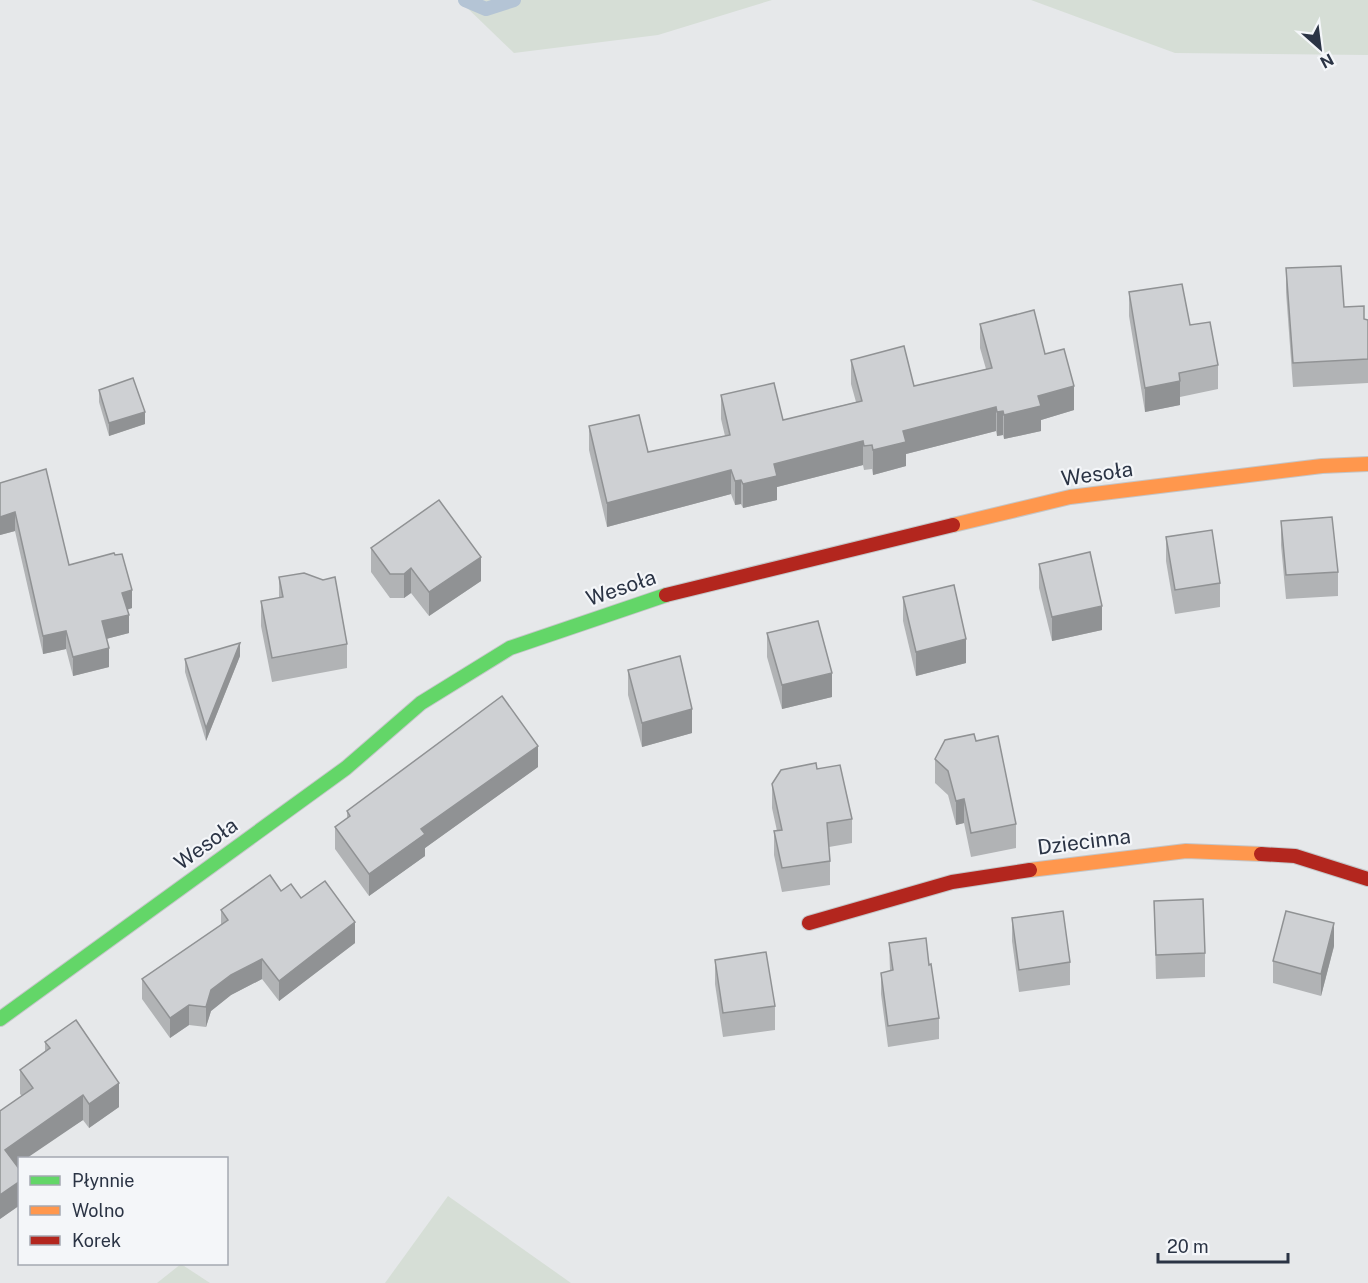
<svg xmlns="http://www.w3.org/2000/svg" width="1368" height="1283" viewBox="0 0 1368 1283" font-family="'Public Sans',sans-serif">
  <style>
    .green { fill: #d6ded6 }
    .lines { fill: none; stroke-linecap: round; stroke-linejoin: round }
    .stream { stroke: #b4c4d5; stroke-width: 14 }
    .fast-casing { stroke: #c4c6c8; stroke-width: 16 }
    .slow-casing { stroke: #c4c6c8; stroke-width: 16 }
    .jam-casing { stroke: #c4c6c8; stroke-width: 16 }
    .fast { stroke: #63d668; stroke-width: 14 }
    .slow { stroke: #ff974d; stroke-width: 14 }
    .jam { stroke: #b3261e; stroke-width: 14 }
    .wall { fill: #b1b3b5 }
    .shaded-wall { fill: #909294 }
    .building { fill: #ced0d3; stroke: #909294; stroke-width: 1.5 }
    .labels { text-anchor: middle; stroke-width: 4.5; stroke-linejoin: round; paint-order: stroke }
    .street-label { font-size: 21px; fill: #2b3445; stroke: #f4f6f9 }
  </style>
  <rect width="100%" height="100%" fill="#e6e8ea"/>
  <g class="green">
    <path d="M459 0H772L658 35 514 53Z"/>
    <path d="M1031 0H1368V55L1175 53Z"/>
    <path d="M448 1196 571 1283H385Z"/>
    <path d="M181 1264 210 1283H157Z"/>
  </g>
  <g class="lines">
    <path class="stream" d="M465 0 486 9 514 0"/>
    <g class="fast-casing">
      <path id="fast" d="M0 1019 346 768 421 703 510 648 666 595"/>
    </g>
    <g class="slow-casing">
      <g id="slow">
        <path d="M953 525 1070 497 1322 466 1368 464"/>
        <path d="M1030 870 1186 851 1261 854"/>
      </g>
    </g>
    <g class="jam-casing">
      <g id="jam">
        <path d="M666 595 953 525"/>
        <path d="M1261 854 1295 856 1368 879"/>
        <path d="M809 923 952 882 1030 870"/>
      </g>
    </g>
    <use href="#fast" class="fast"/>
    <use href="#slow" class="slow"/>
    <use href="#jam" class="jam"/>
  </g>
  <g class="wall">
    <path d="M1286 268 1344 307 1364 319 1368 320V383L1293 387 1286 292Z"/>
    <path d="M1129 292 1190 325 1218 365V389L1180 397V405L1145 412 1129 316Z"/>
    <path d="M980 324 1045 354 1074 410 1041 420V431L1004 439 1003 435 997 436 996 431 906 454V466L873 475 872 469 864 470 863 465 777 487V500L743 508 741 504 735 505 731 494 607 527 589 450V426L648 452 725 436 721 419V395L783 420 856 402 851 384V360L914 386 986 369 980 348Z"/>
    <path d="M99 390 145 424 109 436 99 402Z"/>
    <path d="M0 483 69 565 132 608 127 610 129 633 106 639 109 667 73 676 66 649 43 654 15 531 0 535Z"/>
    <path d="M1281 521 1338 572V596L1286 599 1281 545Z"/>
    <path d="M1166 537 1220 583V607L1175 614 1166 561Z"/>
    <path d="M371 548 481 581 429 616 411 593 404 598H390L371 572Z"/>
    <path d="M1039 564 1102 630 1052 641 1039 588Z"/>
    <path d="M279 577 347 644V668L272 682 261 626V601L279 598Z"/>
    <path d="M903 597 966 663 916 676 903 621Z"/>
    <path d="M767 633 832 697 782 709 767 657Z"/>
    <path d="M240 656 206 741 185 672V659Z"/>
    <path d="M628 670 692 733 642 747 628 695Z"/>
    <path d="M976 741 1016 824V848L971 857 964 823 956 825 948 795 935 783V759Z"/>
    <path d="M538 767 425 848V856L369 896 335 849V827L347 818V811Z"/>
    <path d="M817 769 852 819V843L829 847 830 861V885L782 892 774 855V831H777L772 808V784Z"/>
    <path d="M281 891 301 898 355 943 279 1001 262 979 231 995 211 1011 206 1027 189 1025 170 1038 142 999V979L221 926V910Z"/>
    <path d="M1154 901 1205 953V977L1156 979Z"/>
    <path d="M1012 918 1070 962V985L1019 992 1012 941Z"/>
    <path d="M889 943 929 965 939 1018V1039L888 1047 881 994V973L890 971Z"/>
    <path d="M1334 946 1321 996 1273 983V961Z"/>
    <path d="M715 960 775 1006V1030L723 1037 715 984Z"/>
    <path d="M45 1042 119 1107 89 1128 83 1120 20 1158V1164L16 1166 20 1170V1205L0 1219 22 1096 20 1094V1070L45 1051Z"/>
  </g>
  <g class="shaded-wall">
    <path d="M1180 381V405L1145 412V388Z"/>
    <path d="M1074 386V410L1041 420V431L1004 439V415L1038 396Z"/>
    <path d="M996 407V431L906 454V466L873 475V450L903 431Z"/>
    <path d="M1003 411V435L997 436V412Z"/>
    <path d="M145 412V424L109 436V423Z"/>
    <path d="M863 441V465L777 487V500L743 508V484L774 464Z"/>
    <path d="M731 470V494L607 527V503Z"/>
    <path d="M741 480V504L735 505V481Z"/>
    <path d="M15 512V531L0 535V517Z"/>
    <path d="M481 557V581L429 616V592Z"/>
    <path d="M411 568V593L404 598V574Z"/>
    <path d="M132 590V608L122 611V593Z"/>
    <path d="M1102 606V630L1052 641V617Z"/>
    <path d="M129 615V633L102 640V621Z"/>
    <path d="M66 631V649L43 654V636Z"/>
    <path d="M966 639V663L916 676V652Z"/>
    <path d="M240 643V656L206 741V728Z"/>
    <path d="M109 648V667L73 676V657Z"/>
    <path d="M832 673V697L782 709V685Z"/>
    <path d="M692 709V733L642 747V723Z"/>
    <path d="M538 746V767L425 848V856L369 896V874L421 829Z"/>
    <path d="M964 799V823L956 825V801Z"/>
    <path d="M355 922V943L279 1001V981Z"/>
    <path d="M1334 923V946L1321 996V974Z"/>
    <path d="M262 959V979L231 995 211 1011 206 1027V1007L211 990 231 975Z"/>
    <path d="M189 1005V1025L170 1038V1018Z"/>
    <path d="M119 1083V1107L89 1128V1104Z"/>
    <path d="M83 1095V1120L27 1158H20V1164L5 1174V1150Z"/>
    <path d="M20 1181V1205L0 1219V1195Z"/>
  </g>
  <g class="building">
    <path d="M1341 266 1344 307 1364 306V319L1368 320V359L1293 363 1286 268Z"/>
    <path d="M1182 284 1190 325 1210 322 1218 365 1179 373 1180 381 1145 388 1129 292Z"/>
    <path d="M1034 310 1045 354 1064 349 1074 386 1038 396 1041 406 1004 415 1003 411 997 412 996 407 903 431 906 442 873 450 872 445 864 446 863 441 774 464 777 476 743 484 741 480 735 481 731 470 607 503 589 426 639 415 648 452 730 435 721 395 774 383 783 420 862 401 851 360 904 346 914 386 992 368 980 324Z"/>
    <path d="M133 378 145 412 109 423 99 390Z"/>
    <path d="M46 469 69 565 114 553 115 555 122 554 132 590 122 593 129 615 102 621 109 648 73 657 66 631 43 636 15 512 0 517V483Z"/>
    <path d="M439 500 481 557 429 592 411 568 404 574H390L371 548Z"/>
    <path d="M1332 517 1338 572 1286 575 1281 521Z"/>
    <path d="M1212 530 1220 583 1175 590 1166 537Z"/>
    <path d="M1090 552 1102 606 1052 617 1039 564Z"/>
    <path d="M304 573 323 580 335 577 347 644 272 658 261 601 283 597 279 577Z"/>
    <path d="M954 585 966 639 916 652 903 597Z"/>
    <path d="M818 621 832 673 782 685 767 633Z"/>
    <path d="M240 643 206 728 185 659Z"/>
    <path d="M680 656 692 709 642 723 628 670Z"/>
    <path d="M502 696 538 746 421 829 425 834 369 874 335 827 350 816 347 811Z"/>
    <path d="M974 734 976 741 998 736 1016 824 971 833 964 799 956 801 948 771 935 759 945 740Z"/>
    <path d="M816 763 817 769 840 765 852 819 827 823 830 861 782 868 774 831 782 830 772 784 781 770Z"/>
    <path d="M270 875 281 891 291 884 301 898 325 881 355 922 279 981 262 959 231 975 211 990 206 1007 189 1005 170 1018 142 979 228 920 221 910Z"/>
    <path d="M1203 899 1205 953 1156 955 1154 901Z"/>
    <path d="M1063 911 1070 962 1019 970 1012 918Z"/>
    <path d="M1286 911 1334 923 1321 974 1273 961Z"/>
    <path d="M926 938 929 965 931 964 939 1018 888 1026 881 973 893 970 889 943Z"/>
    <path d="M766 952 775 1006 723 1013 715 960Z"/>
    <path d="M76 1020 119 1083 89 1104 83 1095 5 1150 20 1170V1181L0 1195V1111L33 1088 20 1070 50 1048 45 1042Z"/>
  </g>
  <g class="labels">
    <g class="street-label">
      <text transform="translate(1097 474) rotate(-8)" y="7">Wesoła</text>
      <text transform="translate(621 588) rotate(-19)" y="7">Wesoła</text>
      <text transform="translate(1084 842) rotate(-7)" y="7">Dziecinna</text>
      <text transform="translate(206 844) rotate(-36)" y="7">Wesoła</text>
    </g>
  </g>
  <rect x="18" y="1157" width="210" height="108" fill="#f4f6f9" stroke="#a4a8b1" stroke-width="1.5"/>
  <rect x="30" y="1176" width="30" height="9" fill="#63d668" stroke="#a4a8b1" stroke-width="1.5"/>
  <text x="72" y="1187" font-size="18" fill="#2b3445">Płynnie</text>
  <rect x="30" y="1206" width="30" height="9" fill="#ff974d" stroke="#a4a8b1" stroke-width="1.5"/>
  <text x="72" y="1217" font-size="18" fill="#2b3445">Wolno</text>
  <rect x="30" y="1236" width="30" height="9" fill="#b3261e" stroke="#a4a8b1" stroke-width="1.5"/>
  <text x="72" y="1247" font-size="18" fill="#2b3445">Korek</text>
  <g transform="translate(1320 48) rotate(152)" stroke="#f4f6f9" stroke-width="4.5" paint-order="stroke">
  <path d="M0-4.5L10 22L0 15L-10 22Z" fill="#2b3445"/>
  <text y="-9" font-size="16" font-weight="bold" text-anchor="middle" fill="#2b3445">N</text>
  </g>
  <path d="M1158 1253v9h130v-9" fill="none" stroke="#2b3445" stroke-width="3"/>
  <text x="1167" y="1253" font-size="18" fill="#2b3445" stroke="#f4f6f9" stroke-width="4.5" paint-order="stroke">20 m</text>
</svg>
